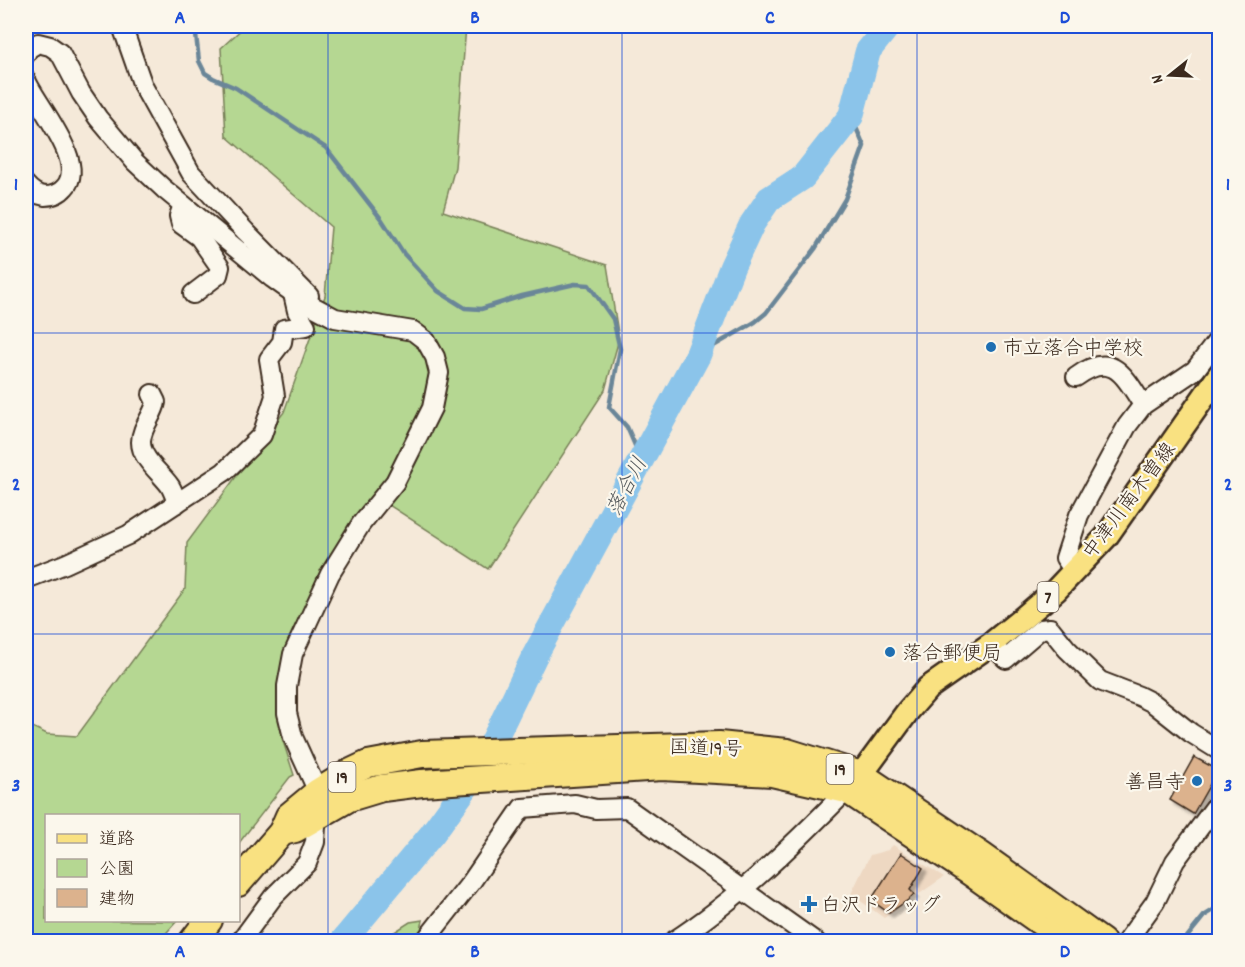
<svg xmlns="http://www.w3.org/2000/svg" width="1245" height="967" viewBox="0 0 1245 967" font-family="Dekko,'Klee One',sans-serif">
  <style>
    .built { fill: #eed8c2 }
    .green { fill: #b5d792; stroke: #788058; stroke-width: 1.5 }
    .lines { fill: none; stroke-linecap: round; stroke-linejoin: round }
    .stream { stroke: #6b8698; stroke-width: 4.5 }
    .river { stroke: #8bc4ea; stroke-width: 26 }
    .building { fill: #dcb28d; stroke: #3b2a1e; stroke-width: 1.5; filter: url(#shadow) }
    .minor-casing { stroke: #3b2a1e; stroke-width: 22 }
    .major-casing { stroke: #3b2a1e; stroke-width: 27 }
    .highway-casing { stroke: #3b2a1e; stroke-width: 30 }
    .minor { stroke: #fbf7ec; stroke-width: 18 }
    .major { stroke: #f9e181; stroke-width: 22 }
    .highway { stroke: #f9e181; stroke-width: 26 }
    .grid { fill: none; stroke: #1d4ed8; stroke-width: 1.5; stroke-opacity: 0.55 }
    .poi-dot { fill: #1f6fb2; stroke: #fbf7ec; stroke-width: 2 }
    .labels { text-anchor: middle; stroke-width: 4.5; stroke-linejoin: round; paint-order: stroke }
    .shield { fill: #fbf7ec; stroke: #75685c; stroke-width: 1.5 }
    .shield-label { font-size: 18px; font-weight: bold; fill: #3b2a1e }
    .poi-label { font-size: 20px; fill: #3b2a1e; stroke: #fbf7ec; text-anchor: start }
    .street-label { font-size: 20px; fill: #3b2a1e; stroke: #fbf7ec }
    .water-label { font-size: 21px; font-style: italic; fill: #53585b; stroke: #fbf7ec }
    .neatline { fill: none; stroke: #1d4ed8; stroke-width: 2 }
    .grid-label { font-size: 20px; text-anchor: middle; font-weight: bold; fill: #1d4ed8 }
  </style>
  <defs>
    <filter id="shadow"><feDropShadow dx="4" dy="4" stdDeviation="1.5" flood-color="#0004"/></filter>
  </defs>
  <rect width="100%" height="100%" fill="#f5e9d9"/>
  <filter id="ink" filterUnits="userSpaceOnUse"><feTurbulence type="fractalNoise" baseFrequency=".0167" numOctaves="2"/><feDisplacementMap in="SourceGraphic" scale="12" xChannelSelector="R" yChannelSelector="G"/><feConvolveMatrix kernelMatrix="1 2 1 2 8 2 1 2 1" color-interpolation-filters="sRGB"/></filter>
  <g filter="url(#ink)">
    <path class="built" d="M893 845 944 877 884 918 851 894 870 855 888 850Z"/>
    <g class="green">
      <path d="M245 26H466L455 167 443 211 607 265 619 339 605 390 488 569 375 496 283 669 278 701 282 738 294 775 290 777 239 843 238 816H46V920L177 921 159 941 26 942V724L47 734 77 736 185 589 187 543 284 412 325 296 331 227 226 136 221 48Z"/>
      <path d="M423 920 419 941 379 942 410 922Z"/>
    </g>
    <g class="lines">
      <g class="stream">
        <path d="M195 26 199 61 205 73 213 78 236 88 326 148 382 220 404 254 438 291 465 308 481 309 522 296 575 284 589 285 613 319 620 349 609 407 627 427 641 459"/>
        <path d="M698 355 755 322 766 313 815 249 845 199 864 146 851 116"/>
        <path d="M1183 942 1204 916 1220 906"/>
      </g>
      <path class="river" d="M342 942 432 834 482 765 534 657 698 355 732 267 752 224 769 199 803 177 851 116 868 51 888 26"/>
    </g>
    <g class="building">
      <path d="M1194 757 1218 770 1193 814 1170 800Z"/>
      <path d="M901 853 923 868 910 890 914 894 908 900 889 913 871 900Z"/>
    </g>
    <g class="lines">
      <g class="minor-casing">
        <g id="minor">
          <path d="M122 26 143 86 191 173 246 232 309 296"/>
          <path d="M26 54 28 49 38 43 50 46 60 53 81 93 98 118 135 162 164 189 272 278 307 303 335 318 413 331 426 341 435 357 439 373 432 408 395 482 361 524 330 574 293 654 287 686V713L293 737 318 792 315 842 307 863 273 897 240 942"/>
          <path d="M26 80C36 104 88 163 65 187 60 193 53 196 45 196 36 195 31 191 26 185"/>
          <path d="M183 205 179 216 181 224 199 237 220 267 218 275 193 294"/>
          <path d="M1076 377C1112 350 1124 375 1143 405"/>
          <path d="M152 394 156 402C154 415 141 427 141 442 141 459 161 473 170 486 173 491 175 497 177 503"/>
          <path d="M1074 571 1065 558 1079 515 1127 426 1143 405 1195 370 1220 337"/>
          <path d="M26 579 65 564 128 535 224 472 262 435 275 396 269 359 282 342 284 329 306 326 297 311 293 294"/>
          <path d="M991 644 1006 659 1041 629 1050 628 1067 649 1100 681 1139 696 1153 703 1191 733 1220 751"/>
          <path d="M424 942 472 881 522 808 575 804 596 809 627 808 816 942"/>
          <path d="M672 942C737 900 793 845 847 790"/>
          <path d="M1126 942 1155 902 1175 861 1220 800"/>
        </g>
      </g>
      <g class="major-casing">
        <path id="major" d="M850 787 861 775 908 711 928 688 991 644 1023 618 1056 590 1106 537 1220 374"/>
      </g>
      <g class="highway-casing">
        <g id="highway">
          <path d="M282 832 295 829 349 798 382 788 422 783 662 767 772 773 847 790 970 872 1069 942"/>
          <path d="M238 883 282 832 289 816 318 792 349 773 368 764 422 754 719 745 787 752 861 775 982 856 1102 942"/>
          <path d="M192 942 209 920"/>
        </g>
      </g>
      <use href="#minor" class="minor"/>
      <use href="#major" class="major"/>
      <use href="#highway" class="highway"/>
    </g>
  </g>
  <path class="grid" d="M328 26V942M622 26V942M917 26V942M26 333H1220M26 634H1220"/>
  <g class="poi-dot">
    <circle cx="991" cy="347" r="6"/>
    <circle cx="890" cy="652" r="6"/>
    <circle cx="1197" cy="781" r="6"/>
    <path d="M806 895h6v6h6v6h-6v6h-6v-6h-6v-6h6z"/>
  </g>
  <g class="labels">
    <g class="shield">
      <rect x="1037.5" y="582" width="21" height="30" rx="4.5"/>
      <rect x="826.5" y="754" width="27" height="30" rx="4.5"/>
      <rect x="328.5" y="762" width="27" height="30" rx="4.5"/>
    </g>
    <g class="shield-label">
      <text x="1048" y="603">7</text>
      <text x="840" y="775">19</text>
      <text x="342" y="783">19</text>
    </g>
    <g class="poi-label">
      <text x="1003" y="354">市立落合中学校</text>
      <text x="902" y="659">落合郵便局</text>
      <text x="1185" y="788" text-anchor="end">善昌寺</text>
      <text x="821" y="911">白沢ドラッグ</text>
    </g>
    <g class="street-label">
      <text transform="translate(1128 500) rotate(-53)" y="7">中津川南木曽線</text>
      <text transform="translate(706 747) rotate(2)" y="7">国道19号</text>
    </g>
    <g class="water-label">
      <text transform="translate(626 486) rotate(-62)" y="7">落合川</text>
    </g>
  </g>
  <rect width="1245" height="967" fill="none" stroke="#fbf7ec" stroke-width="66"/>
  <rect x="45" y="814" width="195" height="108" fill="#fbf7ec" stroke="#aea59a" stroke-width="1.5"/>
  <rect x="57" y="834" width="30" height="9" fill="#f9e181" stroke="#aea59a" stroke-width="1.5"/>
  <text x="99" y="844" font-size="18" fill="#3b2a1e">道路</text>
  <rect x="57" y="859" width="30" height="18" fill="#b5d792" stroke="#aea59a" stroke-width="1.5"/>
  <text x="99" y="874" font-size="18" fill="#3b2a1e">公園</text>
  <rect x="57" y="889" width="30" height="18" fill="#dcb28d" stroke="#aea59a" stroke-width="1.5"/>
  <text x="99" y="904" font-size="18" fill="#3b2a1e">建物</text>
  <g transform="translate(1170 75) rotate(252)" stroke="#fbf7ec" stroke-width="4.5" paint-order="stroke">
  <path d="M0-4.5L10 22L0 15L-10 22Z" fill="#3b2a1e"/>
  <text y="-9" font-size="16" font-weight="bold" text-anchor="middle" fill="#3b2a1e">N</text>
  </g>
  <rect x="33" y="33" width="1179" height="901" class="neatline"/>
  <g class="grid-label">
    <text x="180" y="23">A</text>
    <text x="475" y="23">B</text>
    <text x="770" y="23">C</text>
    <text x="1065" y="23">D</text>
    <text x="16" y="190">1</text>
    <text x="1228" y="190">1</text>
    <text x="16" y="490">2</text>
    <text x="1228" y="490">2</text>
    <text x="16" y="791">3</text>
    <text x="1228" y="791">3</text>
    <text x="180" y="957">A</text>
    <text x="475" y="957">B</text>
    <text x="770" y="957">C</text>
    <text x="1065" y="957">D</text>
  </g>
</svg>
